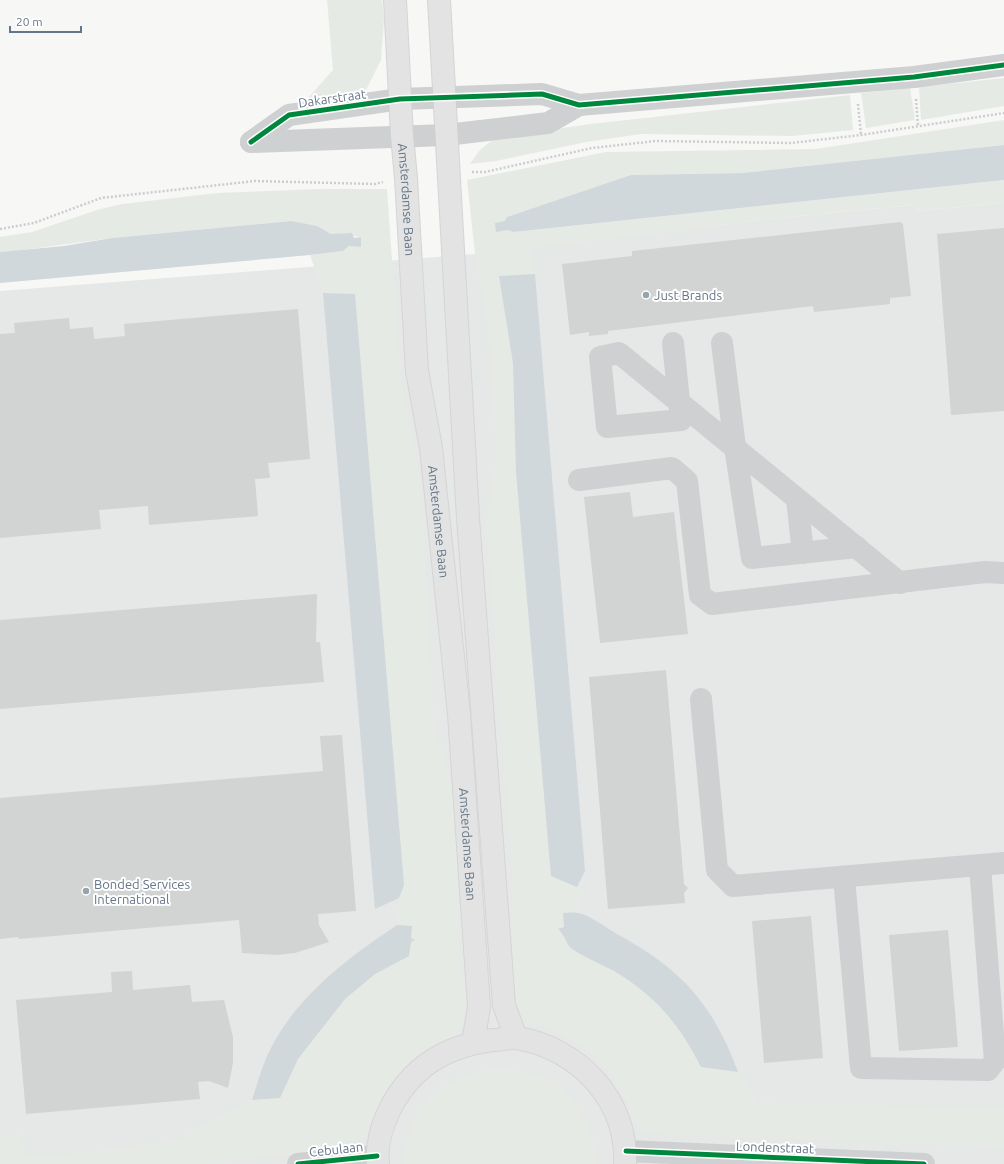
<svg xmlns="http://www.w3.org/2000/svg" width="1004" height="1164" viewBox="0 0 1004 1164" font-family="Ubuntu,sans-serif">
  <style>
    .built { fill: #e6e7e7 }
    .green { fill: #e6eae4 }
    .water { fill: #d0d8db }
    .building { fill: #d2d3d3 }
    .lines { fill: none; stroke-linecap: round; stroke-linejoin: round }
    .major-casing { stroke: #d4d5d5; stroke-width: 24 }
    .path { stroke: #cccdce; stroke-width: 2.5; stroke-dasharray: 2 2; stroke-linecap: butt }
    .minor { stroke: #cfd0d1; stroke-width: 22 }
    .major { stroke: #e2e3e2; stroke-width: 22 }
    .cycleway-casing { stroke: #fff; stroke-width: 8 }
    .cycleway { stroke: #00873e; stroke-width: 5 }
    .poi-dot { fill: #98a3ae; stroke: #fff; stroke-width: 1.5 }
    .labels { text-anchor: middle; stroke-width: 4; stroke-linejoin: round; paint-order: stroke }
    .street-label { font-size: 13px; fill: #657688; stroke: #fff }
    .poi-label { font-size: 13px; fill: #657688; stroke: #fff; text-anchor: start }
  </style>
  <rect width="100%" height="100%" fill="#f7f7f6"/>
  <path class="built" d="M1004 203V1164H0V291L475 254 778 218 916 205 917 211Z"/>
  <g class="green">
    <path d="M327 0H382L384 19 381 60 365 92 335 102 299 108 333 70Z"/>
    <path d="M1004 78V106L921 120 919 87Z"/>
    <path d="M910 88 915 120 866 128 861 93Z"/>
    <path d="M850 95 853 130 792 136 641 134 586 142 496 161 470 164 479 151 491 141 513 135 591 124Z"/>
    <path d="M1004 120V145L742 173 631 175 506 221 495 223 515 232 1004 180V203L916 211 915 205 778 218 530 248 535 274 499 277 513 363 516 472 551 876 577 887 579 913H563L564 927 558 929C564 934 565 941 570 947 575 952 604 966 613 971 656 995 679 1023 701 1067L738 1072 758 1103 1004 1108V1147L657 1134 637 1128C619 1071 585 1038 528 1022L513 1000 512 876 486 521 497 455 488 324 475 254 467 180 606 152 816 149Z"/>
    <path d="M321 189H387L400 374 420 477 434 725 456 802 459 965 470 996 467 1020 455 1036 437 1048 370 1131 361 1139 345 1147 204 1164H0V1136L22 1135 23 1155 45 1157 173 1142 252 1100 280 1097 298 1059 345 999 375 974 409 956 412 926 398 925 399 898 404 885 355 294 323 293 310 255 343 251 349 246 360 247 361 237 331 234 290 221 112 238 0 253V237L32 232 97 210 122 204 218 193Z"/>
    <path d="M492 1069C507 1070 521 1070 535 1075 570 1089 597 1126 596 1164H404C406 1109 441 1079 492 1069Z"/>
  </g>
  <g class="water">
    <path d="M1004 145V180L514 232 507 230 496 232 495 223 505 221 507 217 631 175 742 173Z"/>
    <path d="M291 221 317 226 331 234 352 233 354 238 361 237V247L349 246 343 251 310 255 0 283V252L64 246 112 238Z"/>
    <path d="M535 274 585 871 577 887 551 876 516 472 513 363 499 276Z"/>
    <path d="M323 293 355 294 404 885 399 898 375 909Z"/>
    <path d="M563 913C568 913 573 912 578 913 587 914 606 927 615 933 680 968 712 1002 738 1072L701 1067C679 1024 656 996 614 971 605 966 575 953 569 946 565 940 564 934 558 929L564 927Z"/>
    <path d="M397 925 412 926 411 938 415 940 411 942 409 956 375 974 345 999 298 1059 280 1098 252 1100C257 1085 261 1070 267 1056 293 999 346 959 397 925Z"/>
  </g>
  <g class="building">
    <path d="M900 222 903 224 911 296 890 298V304L814 312 813 306 608 331V334L589 336V332L570 335 562 264 632 256V251Z"/>
    <path d="M1004 228V411L951 415 937 234Z"/>
    <path d="M298 309 310 459 268 463 270 478 255 479 258 516 149 525 148 506 99 510 101 529 0 538V334L15 333 14 323 69 318 70 329 93 327 94 339 125 336 124 324Z"/>
    <path d="M630 492 633 517 674 512 688 634 600 643 584 497Z"/>
    <path d="M317 594 316 642H320L324 682 0 709V620Z"/>
    <path d="M666 670 684 884 688 888 684 893 685 903 608 909 589 677Z"/>
    <path d="M342 735 356 911 318 914 319 925 329 942 295 953 277 955 242 953 239 920 19 939 18 937 0 939V798L323 771 320 736Z"/>
    <path d="M811 916 823 1058 764 1063 752 921Z"/>
    <path d="M948 930 958 1047 899 1051 889 935Z"/>
    <path d="M132 971 133 990 190 985 192 1002 224 1000 233 1037V1063L228 1088 209 1081 198 1082 200 1099 26 1114 16 1000 112 992 111 972Z"/>
  </g>
  <g class="lines">
    <g class="major-casing">
      <g id="major">
        <path id="s1" d="M395 0 402 136 406 178 417 371 431 448 459 714 479 1007 473 1043"/>
        <path d="M439 0 468 518 504 1005 516 1038"/>
        <path d="M378 1164C376 1146 382 1125 390 1109 412 1066 446 1046 493 1040 501 1040 510 1037 517 1038 578 1048 628 1100 625 1164"/>
      </g>
    </g>
    <g class="path">
      <path d="M916 99 918 126"/>
      <path d="M858 104 861 135"/>
      <path d="M472 172H485L592 148 656 141 791 143 861 135 1004 113"/>
      <path d="M0 229 34 223 101 198 255 181 375 184 383 182"/>
    </g>
    <g class="minor">
      <path d="M251 142 289 115 400 99 542 94 579 105 914 77 1004 65"/>
      <path d="M251 142 446 135 548 123 579 105"/>
      <path d="M673 343 681 420 607 427 600 357 619 353C713 430 807 506 900 583"/>
      <path d="M722 343 735 447 752 558 857 547"/>
      <path d="M579 480 672 468 687 481 700 595 712 604 985 572 1004 573"/>
      <path d="M797 499 803 553"/>
      <path d="M701 699 717 870 733 886 1004 863"/>
      <path d="M844 878 861 1068 988 1070 995 1061 980 866"/>
      <path d="M626 1151 924 1164"/>
      <path d="M298 1164 377 1156"/>
    </g>
    <use href="#major" class="major"/>
    <g class="cycleway-casing">
      <g id="cycleway">
        <path d="M251 142 289 115 400 99 542 94 579 105 914 77 1004 65"/>
        <path d="M626 1151 924 1164"/>
        <path d="M298 1164 377 1156"/>
      </g>
    </g>
    <use href="#cycleway" class="cycleway"/>
  </g>
  <g class="poi-dot">
    <circle cx="646" cy="295" r="4"/>
    <circle cx="86" cy="891" r="4"/>
  </g>
  <g class="labels">
    <g class="street-label">
      <text transform="translate(332 98) rotate(-8)" y="5">Dakarstraat</text>
      <text dy="5" stroke="none"><textPath href="#s1" startOffset="200">Amsterdamse Baan</textPath></text>
      <text dy="5" stroke="none"><textPath href="#s1" startOffset="524">Amsterdamse Baan</textPath></text>
      <text dy="5" stroke="none"><textPath href="#s1" startOffset="848">Amsterdamse Baan</textPath></text>
      <text transform="translate(775 1147) rotate(2)" y="5">Londenstraat</text>
      <text transform="translate(336 1149) rotate(-6)" y="5">Cebulaan</text>
    </g>
    <g class="poi-label">
      <text x="654" y="300">Just Brands</text>
      <text x="94" y="889">Bonded Services<tspan x="94" dy="15">International</tspan></text>
    </g>
  </g>
  <path d="M10 26v6h71v-6" fill="none" stroke="#657688" stroke-width="2"/>
  <text x="16" y="26" font-size="12" fill="#657688" stroke="#ffffff" stroke-width="3" paint-order="stroke">20 m</text>
</svg>
